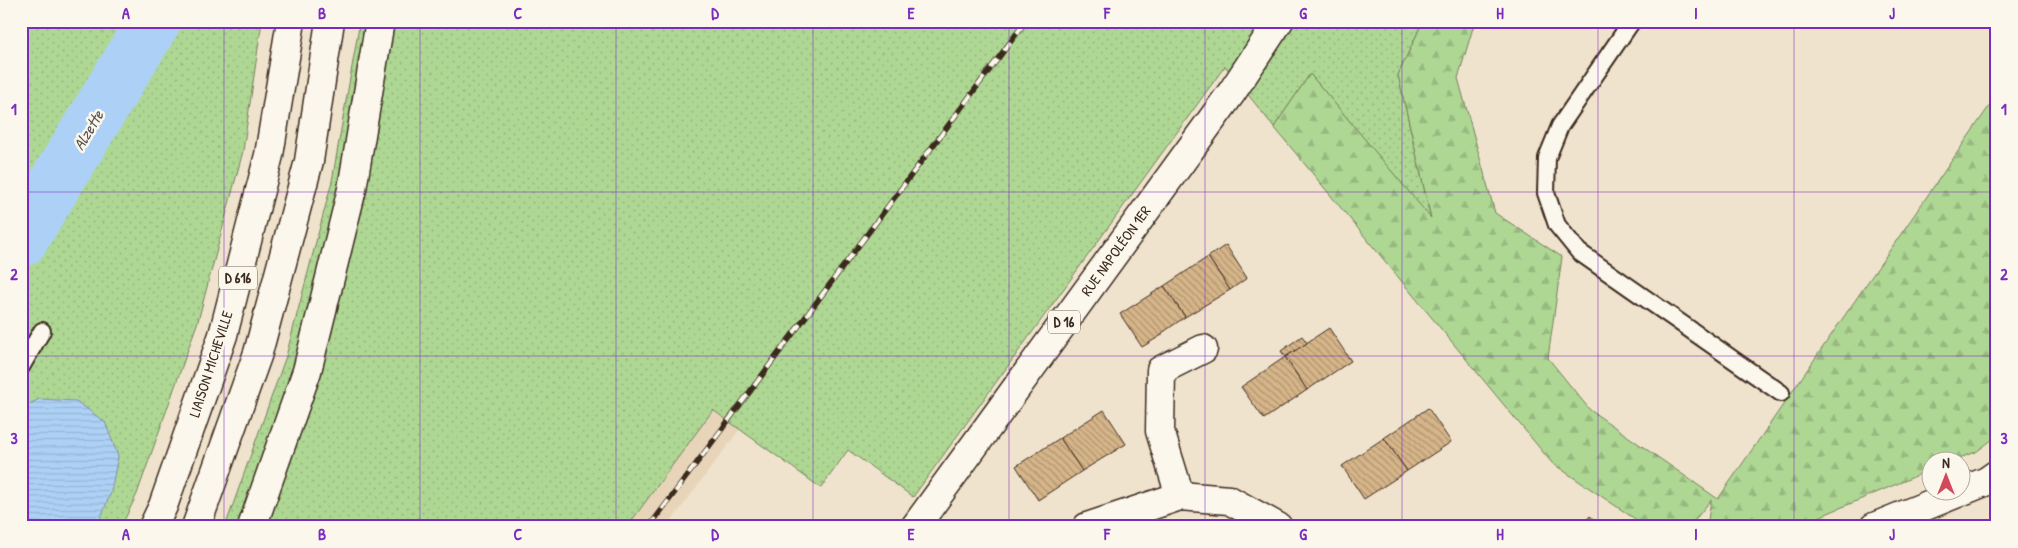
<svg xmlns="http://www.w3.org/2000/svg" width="2018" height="548" viewBox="0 0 2018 548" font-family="'Patrick Hand',sans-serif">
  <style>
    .built { fill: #e8d5b9 }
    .grass { fill: url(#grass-dots); stroke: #748059 }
    .forest { fill: url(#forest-firs); stroke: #748059 }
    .water { fill: url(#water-rules); stroke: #7f8ea0 }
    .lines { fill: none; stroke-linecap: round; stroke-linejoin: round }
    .river { stroke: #add1f6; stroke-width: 54 }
    .building { fill: url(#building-back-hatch); stroke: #3b2a1e }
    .lane-casing { stroke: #3b2a1e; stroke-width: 20 }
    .street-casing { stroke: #3b2a1e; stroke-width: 31 }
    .primary-casing { stroke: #3b2a1e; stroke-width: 31 }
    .highway-casing { stroke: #3b2a1e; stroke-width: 31 }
    .lane { stroke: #fbf7ec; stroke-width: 16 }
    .street { stroke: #fbf7ec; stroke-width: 28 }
    .primary { stroke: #fbf7ec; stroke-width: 28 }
    .highway { stroke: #fbf7ec; stroke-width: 28 }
    .rail-casing { stroke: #3b2a1e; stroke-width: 5.5 }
    .rail { stroke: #fbf7ec; stroke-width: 4; stroke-dasharray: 11; stroke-linecap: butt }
    .grid { fill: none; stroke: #7b2cbf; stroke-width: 1; stroke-opacity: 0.55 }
    .labels { text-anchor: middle; stroke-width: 5; stroke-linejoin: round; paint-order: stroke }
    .shield { fill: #fbf7ec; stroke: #75685c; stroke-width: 1 }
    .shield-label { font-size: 14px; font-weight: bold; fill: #3b2a1e }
    .street-label { font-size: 15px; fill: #3b2a1e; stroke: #fbf7ec }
    .water-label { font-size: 16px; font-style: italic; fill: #585454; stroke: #fbf7ec }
    .neatline { fill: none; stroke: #7b2cbf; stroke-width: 2 }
    .grid-label { font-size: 16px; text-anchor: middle; font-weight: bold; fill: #7b2cbf }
  </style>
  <defs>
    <pattern id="grass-dots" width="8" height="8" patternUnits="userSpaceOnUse" patternTransform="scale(1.25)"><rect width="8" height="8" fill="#aed794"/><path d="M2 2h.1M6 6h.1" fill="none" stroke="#97b97f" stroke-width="1.8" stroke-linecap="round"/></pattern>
    <pattern id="forest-firs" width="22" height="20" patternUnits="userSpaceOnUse" patternTransform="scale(1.25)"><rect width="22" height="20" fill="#aed794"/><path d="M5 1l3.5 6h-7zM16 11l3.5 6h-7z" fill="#97b97f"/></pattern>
    <pattern id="water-rules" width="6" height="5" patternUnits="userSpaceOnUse" patternTransform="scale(1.25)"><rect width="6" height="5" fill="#add1f6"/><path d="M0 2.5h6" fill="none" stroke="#96b4d2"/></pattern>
    <pattern id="building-back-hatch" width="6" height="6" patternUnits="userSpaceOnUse" patternTransform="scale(1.25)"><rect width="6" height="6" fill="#d6b589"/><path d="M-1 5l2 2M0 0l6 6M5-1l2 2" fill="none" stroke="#af936f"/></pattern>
  </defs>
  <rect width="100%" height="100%" fill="#f0e3ce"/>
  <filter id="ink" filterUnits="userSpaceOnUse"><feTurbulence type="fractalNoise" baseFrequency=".02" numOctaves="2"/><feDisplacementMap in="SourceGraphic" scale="10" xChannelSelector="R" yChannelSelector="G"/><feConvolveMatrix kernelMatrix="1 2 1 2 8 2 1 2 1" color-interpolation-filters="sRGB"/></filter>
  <g filter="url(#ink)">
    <path class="built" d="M713 410 740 429 667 527H627Z"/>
    <g class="grass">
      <path d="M21 21H262L243 151 198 321 137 494 121 527H21Z"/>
      <path d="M360 21H1423L1398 75 1431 219 1310 74 1274 127 1225 66 913 497 848 450 821 488 713 410 627 527H225L286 356 332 181Z"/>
    </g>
    <path class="forest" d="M1423 21H1475L1458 78 1495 213 1562 257 1548 358 1590 410 1718 499 1997 95V436L1976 452 1954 460H1930V470L1795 527H1707L1711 500 1689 527H1647L1552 463 1274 127 1310 74 1431 218 1398 75Z"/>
    <path class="water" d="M39 399 76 401 105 422 118 456 111 492 97 527H21V409Z"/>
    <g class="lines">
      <path class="river" d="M21 240 154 21"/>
    </g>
    <g class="building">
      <path d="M1226 245 1247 278 1230 290 1208 257Z"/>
      <path d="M1208 257 1230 290 1185 317 1164 286Z"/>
      <path d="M1164 286 1185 317 1162 333V335L1142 347 1120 314Z"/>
      <path d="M1329 328 1351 361 1307 390 1285 357Z"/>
      <path d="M1302 336 1307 343 1285 357 1281 351Z"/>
      <path d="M1285 357 1307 390 1264 419 1241 387Z"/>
      <path d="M1428 408 1451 442 1407 471 1384 438Z"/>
      <path d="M1104 410 1126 444 1082 471 1060 438Z"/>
      <path d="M1060 438 1082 471 1038 500 1016 466Z"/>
      <path d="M1384 438 1407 471 1364 499 1342 466Z"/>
      <path d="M1590 516 1602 527H1580Z"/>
    </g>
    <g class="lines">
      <g class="lane-casing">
        <g id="lane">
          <path d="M1632 21 1560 126 1547 158 1546 193 1557 225 1579 252 1781 393"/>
          <path d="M21 367 42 331"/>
        </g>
      </g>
      <g class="street-casing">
        <g id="street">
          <path d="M1180 496 1160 431 1161 370 1203 349"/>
          <path d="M252 527 307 371 352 189 380 21"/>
          <path d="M1087 527 1180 496 1229 500 1278 527"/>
          <path d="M1874 527 1987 481 1997 474"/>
        </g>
      </g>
      <g class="primary-casing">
        <path id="primary" d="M915 527 1232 92 1279 21"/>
      </g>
      <g class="highway-casing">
        <g id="highway">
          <path d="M153 527 163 506 223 335 269 155 291 21"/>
          <path d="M196 527 258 353 309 161 330 21"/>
        </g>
      </g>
      <use href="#lane" class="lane"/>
      <use href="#street" class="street"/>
      <use href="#primary" class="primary"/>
      <use href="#highway" class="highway"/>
      <g class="rail-casing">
        <path id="rail" d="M649 527 1026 21"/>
      </g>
      <use href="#rail" class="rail"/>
    </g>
  </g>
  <path class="grid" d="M224 21V527M420 21V527M616 21V527M813 21V527M1009 21V527M1205 21V527M1402 21V527M1598 21V527M1794 21V527M21 192H1997M21 356H1997"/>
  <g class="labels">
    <g class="shield">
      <rect x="219" y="266.5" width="38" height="23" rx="4"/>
      <rect x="1048" y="310.5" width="32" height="23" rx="4"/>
    </g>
    <g class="shield-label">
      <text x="238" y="283">D 616</text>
      <text x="1064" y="327">D 16</text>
    </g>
    <g class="street-label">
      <text transform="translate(1116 251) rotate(-54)" y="5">RUE NAPOLÉON 1ER</text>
      <text transform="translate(211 364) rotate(-72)" y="5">LIAISON MICHEVILLE</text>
    </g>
    <g class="water-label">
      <text transform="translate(88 130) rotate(-59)" y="6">Alzette</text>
    </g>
  </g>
  <rect width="2018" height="548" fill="none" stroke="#fbf7ec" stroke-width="55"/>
  <g transform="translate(1946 476)"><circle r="24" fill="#fbf7ec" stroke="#aea59a"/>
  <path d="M0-4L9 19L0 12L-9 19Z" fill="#d1495b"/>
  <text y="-8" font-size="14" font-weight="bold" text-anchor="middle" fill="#3b2a1e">N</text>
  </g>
  <rect x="28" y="28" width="1962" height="492" class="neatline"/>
  <g class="grid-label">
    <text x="126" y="19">A</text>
    <text x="322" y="19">B</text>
    <text x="518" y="19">C</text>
    <text x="715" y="19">D</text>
    <text x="911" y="19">E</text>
    <text x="1107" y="19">F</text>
    <text x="1303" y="19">G</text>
    <text x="1500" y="19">H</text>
    <text x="1696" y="19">I</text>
    <text x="1892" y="19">J</text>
    <text x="14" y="115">1</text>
    <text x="2004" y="115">1</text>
    <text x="14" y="280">2</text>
    <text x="2004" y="280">2</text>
    <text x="14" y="444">3</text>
    <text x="2004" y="444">3</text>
    <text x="126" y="540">A</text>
    <text x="322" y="540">B</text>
    <text x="518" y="540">C</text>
    <text x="715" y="540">D</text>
    <text x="911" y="540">E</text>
    <text x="1107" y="540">F</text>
    <text x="1303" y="540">G</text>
    <text x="1500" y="540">H</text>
    <text x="1696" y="540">I</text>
    <text x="1892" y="540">J</text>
  </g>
</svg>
